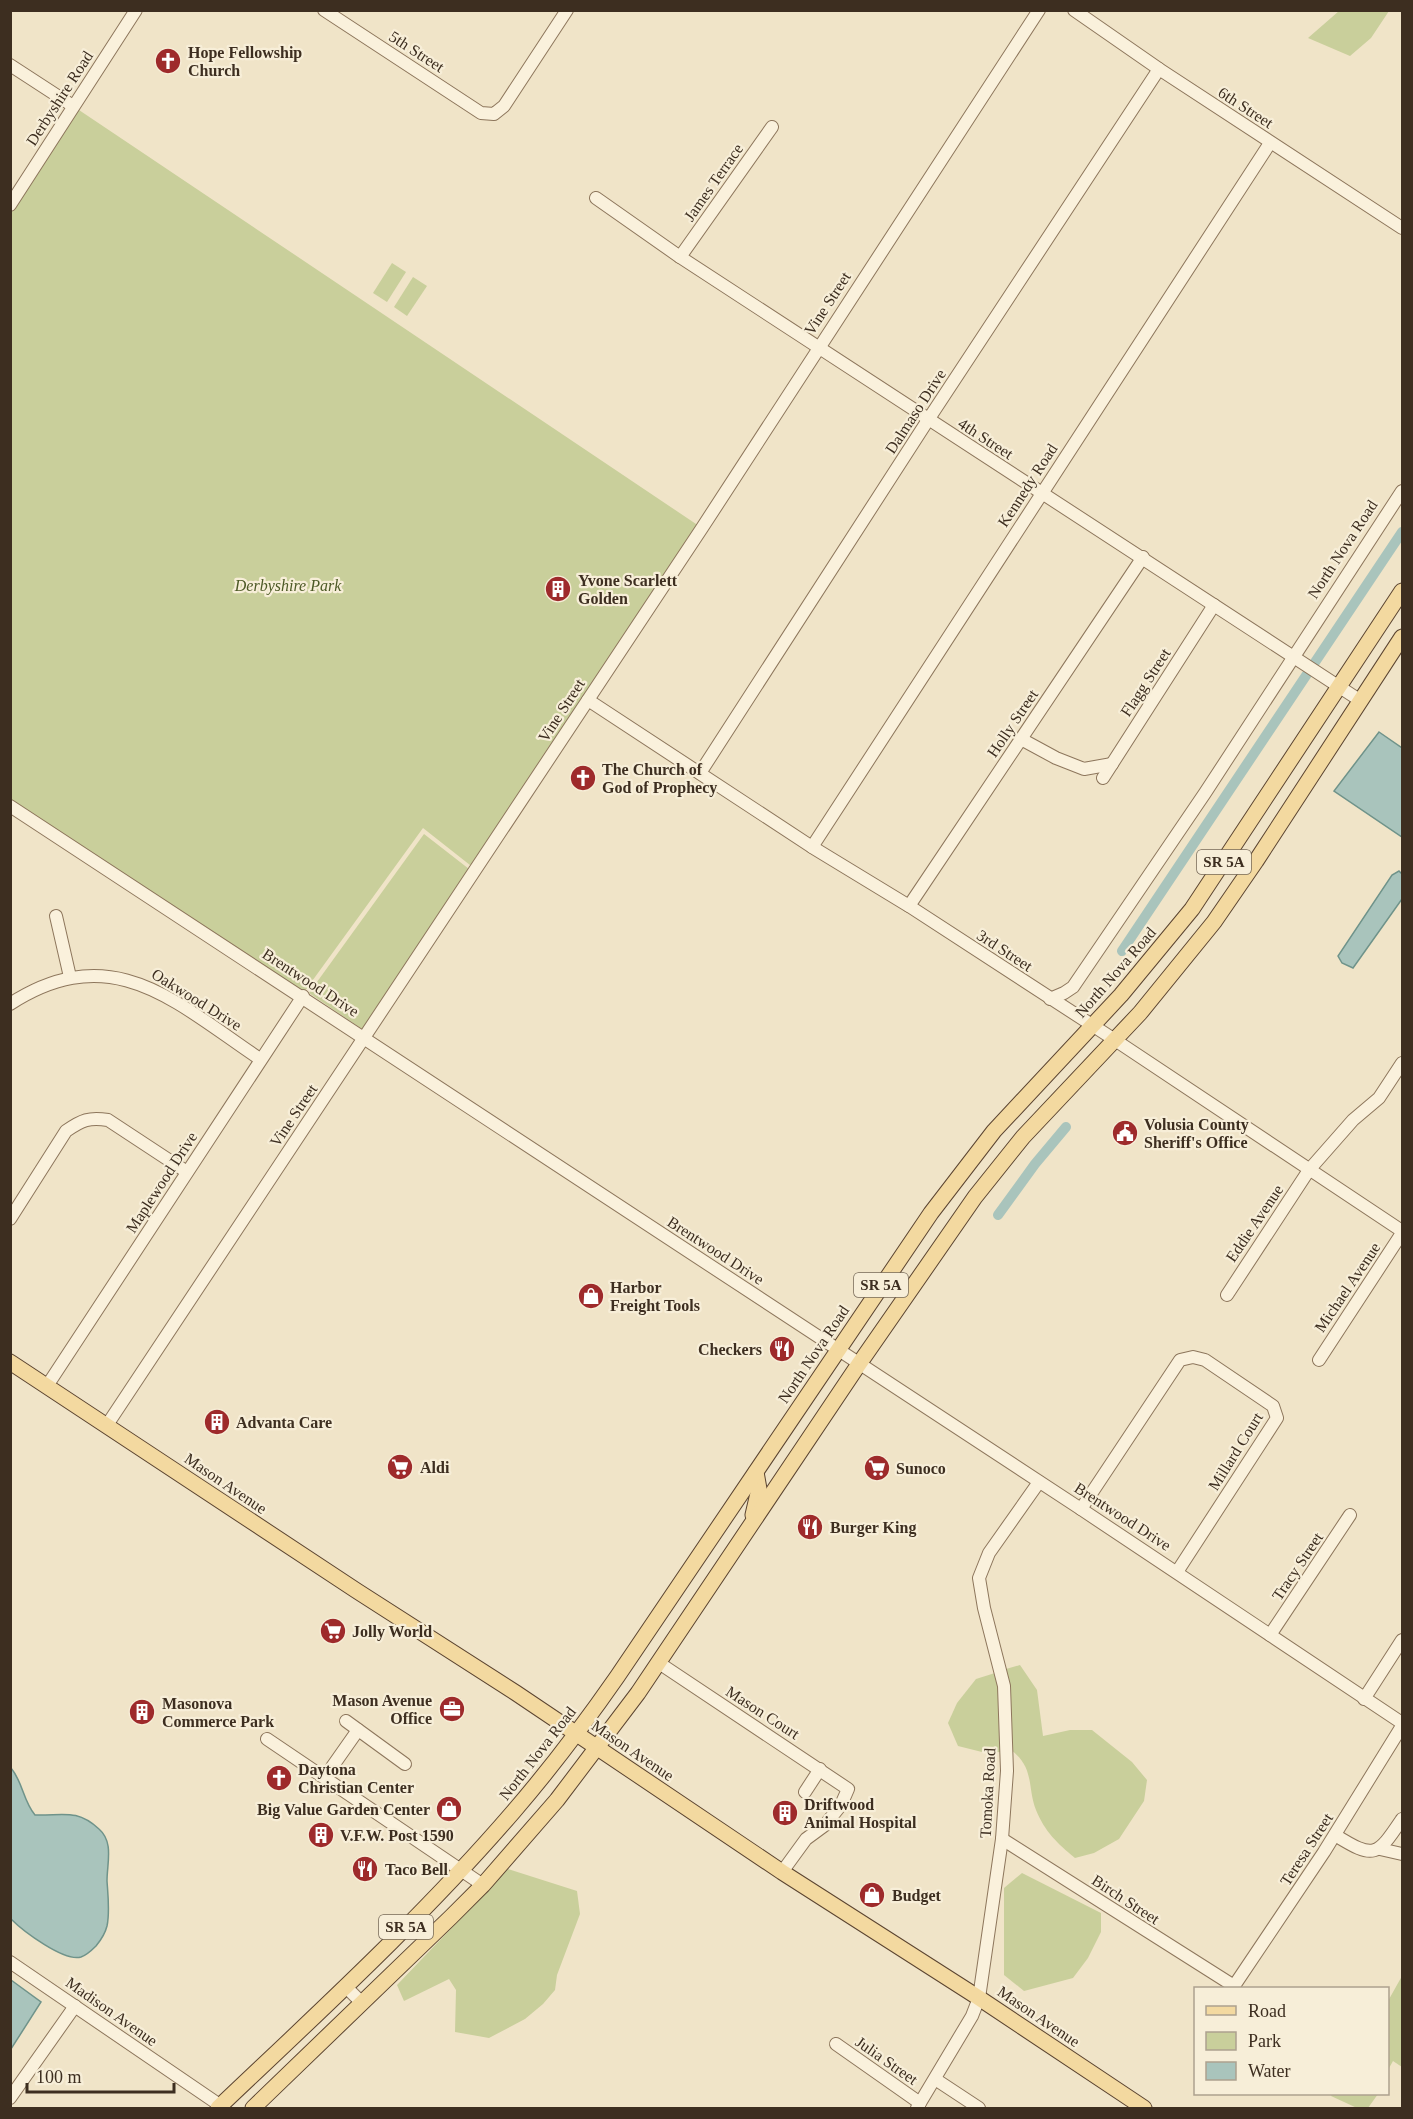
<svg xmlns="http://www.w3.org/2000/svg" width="1413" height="2119" viewBox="0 0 1413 2119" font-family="Georgia,serif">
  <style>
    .green { fill: #c9cf9b }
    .water { fill: #a9c4bc; stroke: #6f938a; stroke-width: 1.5 }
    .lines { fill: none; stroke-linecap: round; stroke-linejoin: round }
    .canal { stroke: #a9c4bc; stroke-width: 10 }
    .minor-casing { stroke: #8d765c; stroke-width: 14 }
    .major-casing { stroke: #5b4430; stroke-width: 17 }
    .minor { stroke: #faf1dc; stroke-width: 12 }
    .major { stroke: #f3d9a0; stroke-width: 15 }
    .labels { text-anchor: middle; stroke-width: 4.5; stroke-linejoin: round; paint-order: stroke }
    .shield { fill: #f7eed8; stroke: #756857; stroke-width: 1.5 }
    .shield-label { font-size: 15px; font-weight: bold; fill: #3d2e20 }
    .street-label { font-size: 16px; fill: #3d2e20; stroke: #f7eed8 }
    .poi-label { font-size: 16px; font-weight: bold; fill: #3d2e20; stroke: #f7eed8; text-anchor: start }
    .park-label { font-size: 16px; font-style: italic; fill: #4d5a26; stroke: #f7eed8 }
  </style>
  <rect width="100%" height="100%" fill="#f0e4c8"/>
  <g class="green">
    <path d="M1339 11V10L1389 11 1371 38 1350 56 1308 38Z"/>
    <path d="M73 106 702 528 475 869 423 828 302 995 11 806V205Z"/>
    <path d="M392 263 406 272 387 302 373 293Z"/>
    <path d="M413 277 427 286 407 316 394 307Z"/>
    <path d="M424 834 469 869 362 1029 309 993Z"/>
    <path d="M1020 1665 1037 1690 1043 1736 1070 1730H1092L1132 1762 1147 1780 1144 1801 1119 1839 1094 1853 1075 1858C1057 1843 1045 1832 1036 1810 1027 1787 1035 1768 1011 1750L1010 1685 1006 1669Z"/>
    <path d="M995 1673 999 1687 1000 1752 986 1753 958 1746 948 1723 957 1703 976 1679Z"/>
    <path d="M508 1869 577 1891 580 1914 557 1975 555 1990 543 2004 525 2019 489 2038 455 2032 456 1990 449 1979 404 2001 397 1985Z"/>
    <path d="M1022 1873 1101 1913V1932L1088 1958 1073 1978 1024 1991 1004 1975V1888Z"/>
    <path d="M1402 1976V2067L1393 2061 1388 2070V2001Z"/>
    <path d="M1332 2094H1378L1368 2108H1357L1331 2096Z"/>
  </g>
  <g class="water">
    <path d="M1379 732 1402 748V837L1334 791Z"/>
    <path d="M1399 871 1402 874V899L1353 968 1342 963 1338 956 1392 875Z"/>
    <path d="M11 1768C23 1782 23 1801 35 1815 62 1816 76 1808 99 1829 114 1842 107 1863 107 1881 108 1896 110 1912 107 1926 105 1934 101 1940 96 1946 92 1950 87 1955 81 1957 64 1962 23 1931 11 1919Z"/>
    <path d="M11 1980 41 2002 11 2049Z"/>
  </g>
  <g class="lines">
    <g class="canal">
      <path d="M1122 951 1402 532"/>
      <path d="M998 1215 1035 1164 1066 1127"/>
    </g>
    <g class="minor-casing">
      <g id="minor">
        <path d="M324 10 481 113 494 114 504 106 567 10"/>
        <path d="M1074 10 1159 69 1402 228"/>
        <path d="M10 65 73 106"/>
        <path d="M596 198 680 257 1361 701"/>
        <path d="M10 205 136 10"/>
        <path d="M680 257 772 127"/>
        <path d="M588 700 812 847 909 906 1115 1040 1402 1231"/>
        <path d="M1021 739 1056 758 1084 769 1112 764"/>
        <path d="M700 773 928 420 1159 69"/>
        <path d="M1103 778 1214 605"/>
        <path d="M10 806 1081 1509 1402 1723"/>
        <path d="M812 847 1270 143"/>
        <path d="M909 906 1143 557"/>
        <path d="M56 916 70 977"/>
        <path d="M1050 999 1064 993 1073 987 1205 793 1402 491"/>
        <path d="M10 1004C113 938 175 1002 260 1059"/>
        <path d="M10 1219 66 1131C82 1120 89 1117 108 1120L187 1172"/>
        <path d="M1227 1295 1309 1170 1353 1120 1379 1098 1402 1063"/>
        <path d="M1319 1360 1402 1233"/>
        <path d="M47 1386 303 996"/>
        <path d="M107 1425 702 528 1039 10"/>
        <path d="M1081 1509 1180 1360 1193 1357 1205 1360 1273 1406 1277 1418 1177 1572"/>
        <path d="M1270 1635 1350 1515"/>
        <path d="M659 1663 848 1789 841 1805 825 1825 806 1839 782 1872"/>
        <path d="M1364 1699 1402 1640"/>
        <path d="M346 1721 405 1764"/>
        <path d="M267 1739 483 1885"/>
        <path d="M332 1767 358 1730"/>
        <path d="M805 1792 820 1769"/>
        <path d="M1335 1835C1375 1860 1377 1856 1402 1819"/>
        <path d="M1002 1839 1234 1986 1324 1852 1402 1726"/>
        <path d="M1380 1849 1402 1854"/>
        <path d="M10 1962 224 2108"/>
        <path d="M345 1986 362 2003"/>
        <path d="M836 2044 920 2103"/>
        <path d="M935 2079 979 2108"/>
        <path d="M10 2098 75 2006"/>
        <path d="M917 2108 972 2016 979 1998 1002 1839 1007 1771 1004 1686 984 1608 979 1578 989 1553 1039 1482"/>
      </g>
    </g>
    <g class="major-casing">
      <g id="major">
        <path d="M10 1362 357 1591 516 1693 782 1872 979 1998 1144 2108"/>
        <path d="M753 1515 759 1489 756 1472"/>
        <path d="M218 2108C319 2012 423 1917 514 1811 551 1768 585 1723 617 1677L931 1213 994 1131 1121 995 1192 909 1402 591"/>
        <path d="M253 2108 451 1917 483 1885 557 1800 638 1693 859 1364 975 1197 1023 1137 1140 1013 1214 922 1256 861 1402 637"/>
      </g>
    </g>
    <use href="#minor" class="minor"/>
    <use href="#major" class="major"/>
  </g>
  <defs>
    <g id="church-disc" transform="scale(1.35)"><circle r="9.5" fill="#9e2a2b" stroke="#f7eed8"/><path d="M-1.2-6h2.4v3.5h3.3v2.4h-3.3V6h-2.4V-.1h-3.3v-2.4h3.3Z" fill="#fff"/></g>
    <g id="building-disc" transform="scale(1.35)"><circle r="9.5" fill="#9e2a2b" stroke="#f7eed8"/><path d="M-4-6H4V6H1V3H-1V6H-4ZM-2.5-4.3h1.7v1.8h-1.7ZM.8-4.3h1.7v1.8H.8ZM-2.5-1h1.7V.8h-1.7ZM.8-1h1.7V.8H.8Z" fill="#fff"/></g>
    <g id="civic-disc" transform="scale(1.35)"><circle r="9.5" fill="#9e2a2b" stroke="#f7eed8"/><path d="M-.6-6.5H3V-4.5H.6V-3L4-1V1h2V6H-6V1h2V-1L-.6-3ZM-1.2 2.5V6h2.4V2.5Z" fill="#fff"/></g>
    <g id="shop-disc" transform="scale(1.35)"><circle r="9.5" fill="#9e2a2b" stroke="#f7eed8"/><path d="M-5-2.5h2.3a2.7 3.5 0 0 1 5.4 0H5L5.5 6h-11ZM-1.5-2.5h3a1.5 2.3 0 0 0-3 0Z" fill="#fff"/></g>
    <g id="restaurant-disc" transform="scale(1.35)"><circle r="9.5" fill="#9e2a2b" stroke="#f7eed8"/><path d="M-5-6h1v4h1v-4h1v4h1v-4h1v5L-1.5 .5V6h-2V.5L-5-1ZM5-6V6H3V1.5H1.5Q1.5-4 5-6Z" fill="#fff"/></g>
    <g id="supermarket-disc" transform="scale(1.35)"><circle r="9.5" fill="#9e2a2b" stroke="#f7eed8"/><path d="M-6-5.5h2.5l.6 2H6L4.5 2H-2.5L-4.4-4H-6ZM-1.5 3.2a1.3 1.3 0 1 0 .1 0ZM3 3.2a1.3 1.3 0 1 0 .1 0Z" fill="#fff"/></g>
    <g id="office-disc" transform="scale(1.35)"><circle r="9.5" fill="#9e2a2b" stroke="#f7eed8"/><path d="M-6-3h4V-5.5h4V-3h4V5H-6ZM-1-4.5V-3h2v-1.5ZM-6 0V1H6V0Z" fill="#fff"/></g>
  </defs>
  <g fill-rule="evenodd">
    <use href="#church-disc" x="168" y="61"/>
    <use href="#building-disc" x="558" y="589"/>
    <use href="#church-disc" x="583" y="778"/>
    <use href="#civic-disc" x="1125" y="1133"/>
    <use href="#shop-disc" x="591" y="1296"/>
    <use href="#restaurant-disc" x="782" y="1349"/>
    <use href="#building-disc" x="217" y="1422"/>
    <use href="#supermarket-disc" x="400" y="1467"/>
    <use href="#supermarket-disc" x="877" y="1468"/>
    <use href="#restaurant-disc" x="810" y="1527"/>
    <use href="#supermarket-disc" x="333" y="1631"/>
    <use href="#office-disc" x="452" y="1709"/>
    <use href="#building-disc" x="142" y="1712"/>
    <use href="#church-disc" x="279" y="1778"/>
    <use href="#shop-disc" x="449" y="1809"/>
    <use href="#building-disc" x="785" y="1813"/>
    <use href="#building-disc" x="321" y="1835"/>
    <use href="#restaurant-disc" x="365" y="1869"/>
    <use href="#shop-disc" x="872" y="1895"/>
  </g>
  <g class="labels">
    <g class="shield">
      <rect x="1197" y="850" width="54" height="24" rx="4.5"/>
      <rect x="854" y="1273" width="54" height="24" rx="4.5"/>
      <rect x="379" y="1915" width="54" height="24" rx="4.5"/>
    </g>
    <g class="shield-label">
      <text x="1224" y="867">SR 5A</text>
      <text x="881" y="1290">SR 5A</text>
      <text x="406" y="1932">SR 5A</text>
    </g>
    <g class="street-label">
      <text transform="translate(417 51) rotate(33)" y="6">5th Street</text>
      <text transform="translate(59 98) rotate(-57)" y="6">Derbyshire Road</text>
      <text transform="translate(1246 107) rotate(33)" y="6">6th Street</text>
      <text transform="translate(713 182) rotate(-55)" y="6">James Terrace</text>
      <text transform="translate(827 303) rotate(-57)" y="6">Vine Street</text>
      <text transform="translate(915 411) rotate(-57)" y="6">Dalmaso Drive</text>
      <text transform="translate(986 438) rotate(33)" y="6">4th Street</text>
      <text transform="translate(1027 485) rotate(-57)" y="6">Kennedy Road</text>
      <text transform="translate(1342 549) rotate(-57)" y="6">North Nova Road</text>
      <text transform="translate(1145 682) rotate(-57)" y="6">Flagg Street</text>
      <text transform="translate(561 710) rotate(-57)" y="6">Vine Street</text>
      <text transform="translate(1012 723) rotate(-56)" y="6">Holly Street</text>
      <text transform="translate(1005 950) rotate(33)" y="6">3rd Street</text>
      <text transform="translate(1115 972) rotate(-49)" y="6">North Nova Road</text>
      <text transform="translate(311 982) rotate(33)" y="6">Brentwood Drive</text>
      <text transform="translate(197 999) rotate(32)" y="6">Oakwood Drive</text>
      <text transform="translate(293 1115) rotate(-56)" y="6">Vine Street</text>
      <text transform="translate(161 1182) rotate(-57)" y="6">Maplewood Drive</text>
      <text transform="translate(1254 1223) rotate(-56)" y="6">Eddie Avenue</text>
      <text transform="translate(716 1250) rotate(33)" y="6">Brentwood Drive</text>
      <text transform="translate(1347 1287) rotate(-56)" y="6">Michael Avenue</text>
      <text transform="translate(813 1354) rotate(-56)" y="6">North Nova Road</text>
      <text transform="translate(1235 1451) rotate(-58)" y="6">Millard Court</text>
      <text transform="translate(226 1483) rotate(34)" y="6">Mason Avenue</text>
      <text transform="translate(1123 1516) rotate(33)" y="6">Brentwood Drive</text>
      <text transform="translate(1297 1566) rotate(-56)" y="6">Tracy Street</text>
      <text transform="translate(763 1712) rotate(33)" y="6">Mason Court</text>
      <text transform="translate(633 1750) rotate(34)" y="6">Mason Avenue</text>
      <text transform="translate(537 1753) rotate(-52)" y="6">North Nova Road</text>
      <text transform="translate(987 1793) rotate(-87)" y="6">Tomoka Road</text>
      <text transform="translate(1306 1849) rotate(-57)" y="6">Teresa Street</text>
      <text transform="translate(1126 1899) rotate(33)" y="6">Birch Street</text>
      <text transform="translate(112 2011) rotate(35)" y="6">Madison Avenue</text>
      <text transform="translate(1039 2016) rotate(34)" y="6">Mason Avenue</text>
      <text transform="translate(887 2060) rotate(35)" y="6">Julia Street</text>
    </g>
    <g class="poi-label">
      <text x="188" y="58">Hope Fellowship<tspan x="188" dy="18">Church</tspan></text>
      <text x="578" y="586">Yvone Scarlett<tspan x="578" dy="18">Golden</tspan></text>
      <text x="602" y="775">The Church of<tspan x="602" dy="18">God of Prophecy</tspan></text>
      <text x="1144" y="1130">Volusia County<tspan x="1144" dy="18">Sheriff's Office</tspan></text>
      <text x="610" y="1293">Harbor<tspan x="610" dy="18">Freight Tools</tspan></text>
      <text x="762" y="1355" text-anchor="end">Checkers</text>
      <text x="236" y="1428">Advanta Care</text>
      <text x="420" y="1473">Aldi</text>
      <text x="896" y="1474">Sunoco</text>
      <text x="830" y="1533">Burger King</text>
      <text x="352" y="1637">Jolly World</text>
      <text x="432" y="1706" text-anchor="end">Mason Avenue<tspan x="432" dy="18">Office</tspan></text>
      <text x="162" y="1709">Masonova<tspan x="162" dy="18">Commerce Park</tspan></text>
      <text x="298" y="1775">Daytona<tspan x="298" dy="18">Christian Center</tspan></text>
      <text x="804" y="1810">Driftwood<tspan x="804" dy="18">Animal Hospital</tspan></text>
      <text x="430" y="1815" text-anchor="end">Big Value Garden Center</text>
      <text x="340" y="1841">V.F.W. Post 1590</text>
      <text x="385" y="1875">Taco Bell</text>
      <text x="892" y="1901">Budget</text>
    </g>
    <g class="park-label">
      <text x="288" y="591">Derbyshire Park</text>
    </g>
  </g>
  <rect width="1413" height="2119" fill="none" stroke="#3d2e20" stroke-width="24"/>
  <rect x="1194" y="1987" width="195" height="108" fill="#f7eed8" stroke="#ada18e" stroke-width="1.5"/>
  <rect x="1206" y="2006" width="30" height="9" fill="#f3d9a0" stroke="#ada18e" stroke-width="1.5"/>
  <text x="1248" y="2017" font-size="18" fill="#3d2e20">Road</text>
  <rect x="1206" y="2032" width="30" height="18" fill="#c9cf9b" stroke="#ada18e" stroke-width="1.5"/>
  <text x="1248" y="2047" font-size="18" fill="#3d2e20">Park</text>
  <rect x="1206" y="2062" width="30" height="18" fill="#a9c4bc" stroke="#ada18e" stroke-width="1.5"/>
  <text x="1248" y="2077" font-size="18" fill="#3d2e20">Water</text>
  <path d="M27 2083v9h147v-9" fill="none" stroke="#3d2e20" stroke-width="3"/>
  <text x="36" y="2083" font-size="18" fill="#3d2e20" stroke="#f7eed8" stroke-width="4.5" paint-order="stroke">100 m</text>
</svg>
